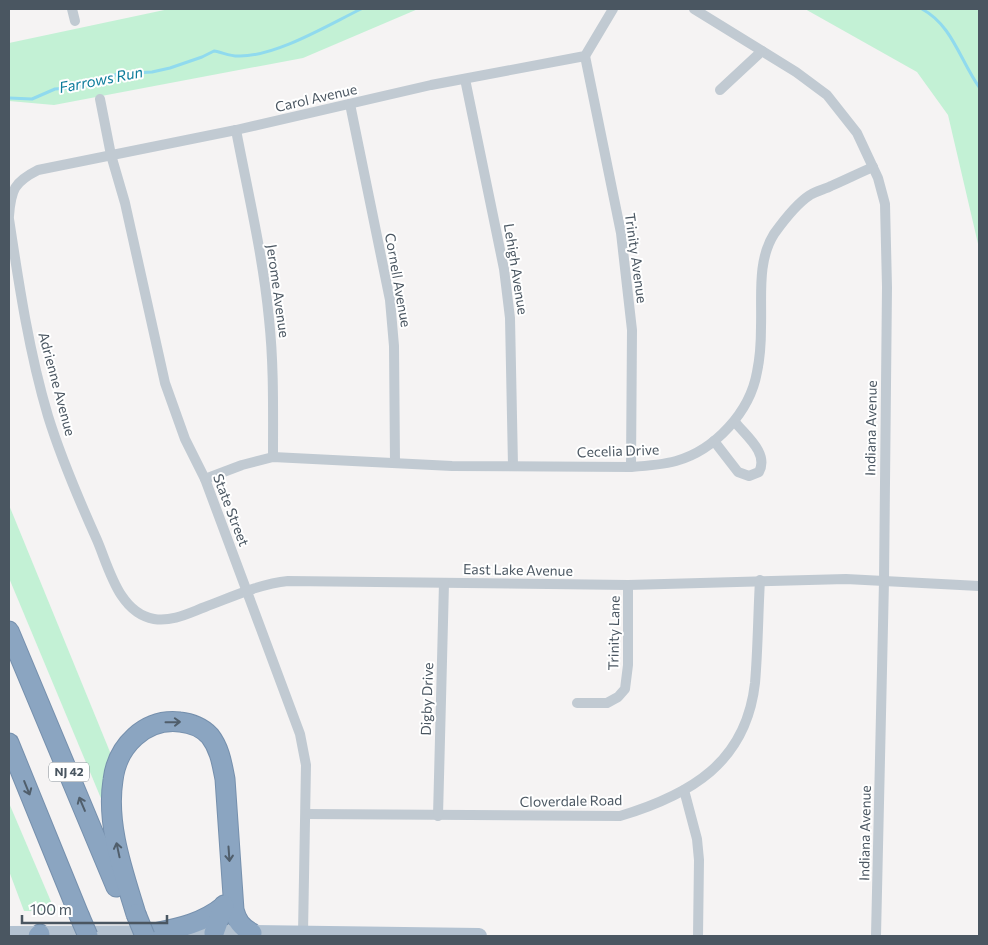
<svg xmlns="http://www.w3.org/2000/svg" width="988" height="945" viewBox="0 0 988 945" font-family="Commissioner,sans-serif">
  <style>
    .green { fill: #c3f1d5 }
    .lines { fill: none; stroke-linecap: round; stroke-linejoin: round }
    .stream { stroke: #90daee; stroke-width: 3 }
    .highway-casing { stroke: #7690ad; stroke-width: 21 }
    .street { stroke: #c1cad2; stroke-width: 10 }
    .primary { stroke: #b3c2d1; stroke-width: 16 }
    .highway { stroke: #8ba5c1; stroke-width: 19 }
    .highway-bridge-casing { stroke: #7690ad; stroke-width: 21; stroke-linecap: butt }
    .highway-bridge { stroke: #8ba5c1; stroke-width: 19 }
    .oneway { stroke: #505e6b }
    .labels { text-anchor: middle; stroke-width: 4; stroke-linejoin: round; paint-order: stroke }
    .shield { fill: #fff; stroke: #808990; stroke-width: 1 }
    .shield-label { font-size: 12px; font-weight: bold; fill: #4a5661 }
    .street-label { font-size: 14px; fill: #4a5661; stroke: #fff }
    .water-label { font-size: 15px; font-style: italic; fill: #0c7c9b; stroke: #fff }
  </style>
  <rect width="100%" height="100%" fill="#f5f3f3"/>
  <g class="green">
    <path d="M169 9H418L303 58 54 105 9 101V43Z"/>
    <path d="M805 9H979V248L948 115 917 72Z"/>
    <path d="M9 505 110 752 105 808 9 578Z"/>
    <path d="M9 803 55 911H24L9 871Z"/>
  </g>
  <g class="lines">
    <g class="stream">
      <path d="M922 9C952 25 960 60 979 87"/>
      <path d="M9 98 32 99 55 89 80 87 118 74 152 72 170 68 202 57 214 51C222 52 231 57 240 56 277 56 328 25 361 9"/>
    </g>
    <g class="highway-casing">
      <g id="highway">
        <path d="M9 631 116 887"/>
        <path d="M9 743 79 915"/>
        <path d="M136 914C123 871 106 825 113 780 117 746 145 718 180 722 191 723 203 728 210 736 220 749 222 764 225 779L234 910C237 921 241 927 252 933"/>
        <path d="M154 933C180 928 203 923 224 906"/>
        <path d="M214 933 224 905"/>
        <path d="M38 936 40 934"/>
      </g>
    </g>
    <g class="street">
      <path d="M72 9 75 21"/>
      <path d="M694 9 796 72 827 95 857 133 878 178 885 204 887 287 884 581 876 936"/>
      <path d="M585 56 621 233 632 330 631 467"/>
      <path d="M465 79 504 269 510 318 513 466"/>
      <path d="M720 90 762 51"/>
      <path d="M100 99 111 155 125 203 165 383 185 439 205 479 300 734 306 765 303 933"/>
      <path d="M350 104 390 300 394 346 395 463"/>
      <path d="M236 130C248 193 263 256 269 319 274 365 273 411 273 457"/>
      <path d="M9 216C11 190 14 182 38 170L236 130 431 85 585 56 613 9"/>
      <path d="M9 219C19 285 29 352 48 416 61 458 79 500 97 540 109 568 119 613 154 619 172 622 189 613 205 607 232 597 259 584 288 581L628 585 846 579 979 586"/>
      <path d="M714 441 738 472 749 476 759 472C769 453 746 436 735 422"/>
      <path d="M205 479 242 465 273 457 452 466 631 467C646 466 661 465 676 461 715 450 750 412 757 372 760 358 761 342 761 327 762 296 757 261 774 234 784 220 796 204 810 195 817 191 825 189 831 186 845 180 859 173 873 167"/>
      <path d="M577 703H607L618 697 625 689 628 665V585"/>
      <path d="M684 790 697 839 699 860 698 936"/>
      <path d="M307 814 620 816C690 795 746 763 755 683 758 649 758 614 760 580"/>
      <path d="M438 816 444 583"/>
    </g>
    <path class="primary" d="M9 934 252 933 479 936"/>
    <use href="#highway" class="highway"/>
    <g class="highway-bridge-casing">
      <g id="highway-bridge">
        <path d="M136 914 145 936"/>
        <path d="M79 915 88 936"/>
      </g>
    </g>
    <use href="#highway-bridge" class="highway-bridge"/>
  </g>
  <defs><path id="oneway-shaft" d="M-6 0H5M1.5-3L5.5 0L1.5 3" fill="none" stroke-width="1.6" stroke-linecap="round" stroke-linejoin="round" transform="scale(1.25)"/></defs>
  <g class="oneway">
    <use href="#oneway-shaft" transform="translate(173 722) rotate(-1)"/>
    <use href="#oneway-shaft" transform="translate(27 788) rotate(68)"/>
    <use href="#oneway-shaft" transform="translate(82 804) rotate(-113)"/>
    <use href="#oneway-shaft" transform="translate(118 850) rotate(-102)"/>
    <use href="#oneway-shaft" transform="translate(229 854) rotate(86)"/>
  </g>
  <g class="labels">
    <rect class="shield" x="49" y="762.5" width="40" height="19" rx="4"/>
    <g class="shield-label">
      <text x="69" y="776">NJ 42</text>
    </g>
    <g class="street-label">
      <text transform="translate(316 98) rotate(-13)" y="5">Carol Avenue</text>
      <text transform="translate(636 258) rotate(82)" y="5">Trinity Avenue</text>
      <text transform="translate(516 269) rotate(81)" y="5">Lehigh Avenue</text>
      <text transform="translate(398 280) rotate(80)" y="5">Cornell Avenue</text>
      <text transform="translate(278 291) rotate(82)" y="5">Jerome Avenue</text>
      <text transform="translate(57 384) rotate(75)" y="5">Adrienne Avenue</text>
      <text transform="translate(871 428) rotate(-89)" y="5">Indiana Avenue</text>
      <text transform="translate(618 451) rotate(-2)" y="5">Cecelia Drive</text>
      <text transform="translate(231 510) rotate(69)" y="5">State Street</text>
      <text transform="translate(518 570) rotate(1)" y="5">East Lake Avenue</text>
      <text transform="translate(614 633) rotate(-89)" y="5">Trinity Lane</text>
      <text transform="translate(427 699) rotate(-88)" y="5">Digby Drive</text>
      <text transform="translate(571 801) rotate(-1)" y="5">Cloverdale Road</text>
      <text transform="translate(865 833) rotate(-89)" y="5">Indiana Avenue</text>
    </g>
    <g class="water-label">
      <text transform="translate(101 80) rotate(-11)" y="5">Farrows Run</text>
    </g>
  </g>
  <rect width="988" height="945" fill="none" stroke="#4a5661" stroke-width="20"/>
  <path d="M22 915v8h145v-8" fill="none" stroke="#4a5661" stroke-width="2.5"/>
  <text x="30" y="915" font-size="15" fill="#4a5661" stroke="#ffffff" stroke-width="4" paint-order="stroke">100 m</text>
</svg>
